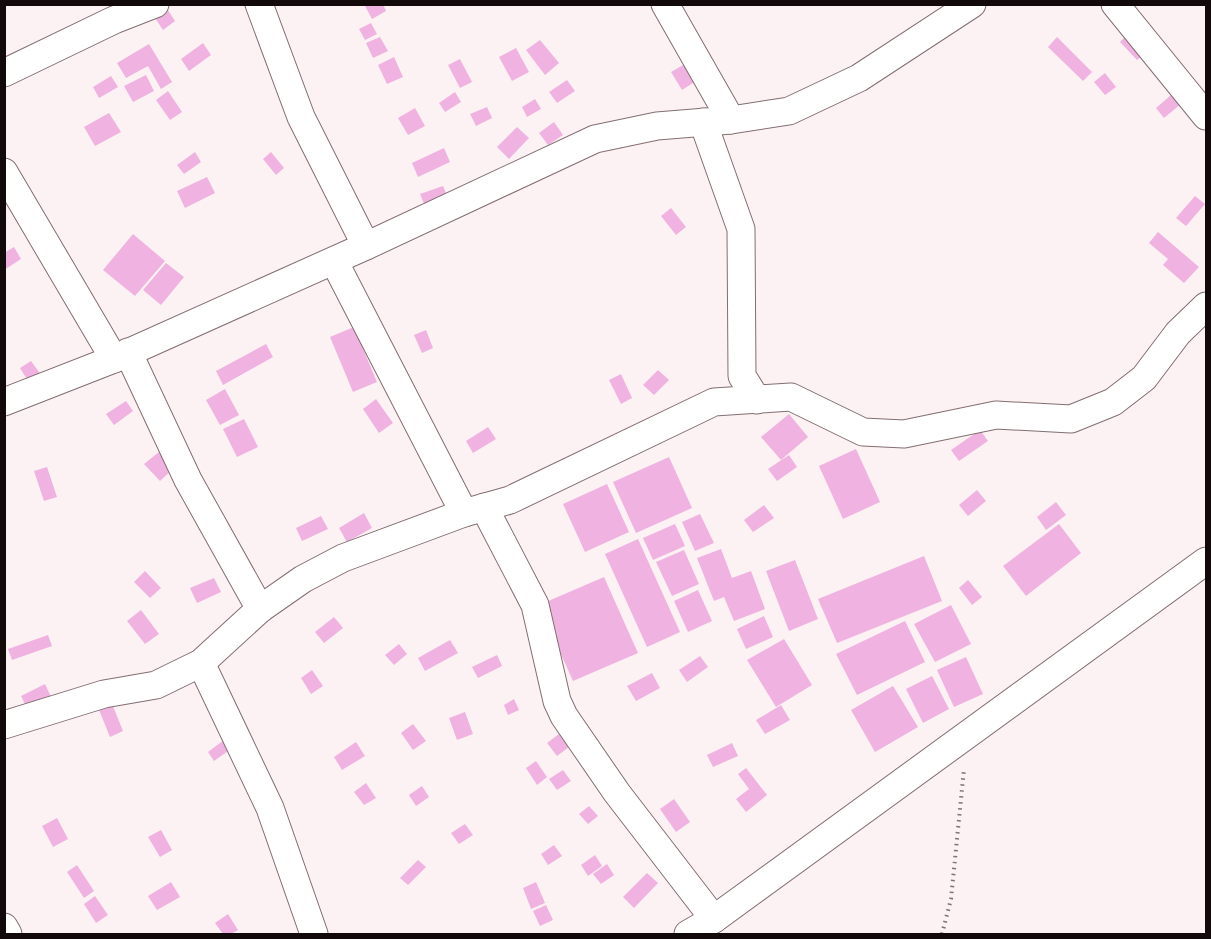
<svg xmlns="http://www.w3.org/2000/svg" width="1211" height="939" viewBox="0 0 1211 939" font-family="Ubuntu,sans-serif">
  <style>
    .building { fill: #f0b2e0 }
    .lines { fill: none; stroke-linecap: round; stroke-linejoin: round }
    .street-casing { stroke: #836e71; stroke-width: 29 }
    .path { stroke: #7d7476; stroke-width: 4; stroke-dasharray: 1.5 4.5; stroke-linecap: butt }
    .street { stroke: #fff; stroke-width: 27 }
  </style>
  <rect width="100%" height="100%" fill="#fcf2f4"/>
  <g class="building">
    <path d="M164 4 175 21 163 30 151 12Z"/>
    <path d="M364 4H383L386 11 372 19Z"/>
    <path d="M371 23 377 34 365 40 359 29Z"/>
    <path d="M1129 33 1147 52 1137 60 1120 42Z"/>
    <path d="M380 37 388 51 373 58 366 43Z"/>
    <path d="M1057 37 1092 72 1083 81 1048 47Z"/>
    <path d="M540 40 559 63 545 75 526 50Z"/>
    <path d="M203 43 211 55 189 71 181 59Z"/>
    <path d="M149 44 172 82 161 89 148 66 126 78 117 63Z"/>
    <path d="M516 48 529 72 512 81 499 57Z"/>
    <path d="M394 57 403 77 387 84 378 65Z"/>
    <path d="M460 59 472 82 460 88 448 65Z"/>
    <path d="M692 60 702 77 682 90 671 72Z"/>
    <path d="M1105 73 1116 87 1105 95 1094 82Z"/>
    <path d="M146 75 154 91 133 102 124 86Z"/>
    <path d="M111 76 118 87 99 98 93 87Z"/>
    <path d="M567 80 575 91 557 103 549 92Z"/>
    <path d="M1178 89 1187 99 1164 118 1156 108Z"/>
    <path d="M168 91 182 112 170 120 156 100Z"/>
    <path d="M455 92 461 102 445 112 439 103Z"/>
    <path d="M535 99 541 109 527 117 522 107Z"/>
    <path d="M487 107 492 118 476 126 470 114Z"/>
    <path d="M415 108 425 126 408 135 398 118Z"/>
    <path d="M109 113 121 132 95 146 84 127Z"/>
    <path d="M554 122 563 135 548 145 539 133Z"/>
    <path d="M517 127 529 138 509 159 497 147Z"/>
    <path d="M444 148 450 162 418 177 412 163Z"/>
    <path d="M195 152 201 162 184 174 177 165Z"/>
    <path d="M271 152 284 168 276 175 263 159Z"/>
    <path d="M207 177 215 193 185 208 177 191Z"/>
    <path d="M443 186 448 198 425 206 420 194Z"/>
    <path d="M1195 196 1205 204 1186 226 1176 218Z"/>
    <path d="M671 208 686 227 676 235 661 216Z"/>
    <path d="M1158 232 1199 267 1184 283 1163 265 1168 259 1149 243Z"/>
    <path d="M133 234 165 261 135 296 103 270Z"/>
    <path d="M14 247 21 259 4 270V253Z"/>
    <path d="M166 263 184 277 161 305 143 290Z"/>
    <path d="M354 327 377 382 353 392 330 337Z"/>
    <path d="M426 330 433 348 422 353 414 335Z"/>
    <path d="M266 344 273 357 223 385 216 371Z"/>
    <path d="M31 361 42 376 30 384 20 368Z"/>
    <path d="M658 370 669 380 654 395 643 385Z"/>
    <path d="M621 374 632 398 621 404 609 380Z"/>
    <path d="M225 389 239 415 220 425 206 400Z"/>
    <path d="M376 399 393 423 379 433 363 409Z"/>
    <path d="M126 401 133 411 114 425 106 414Z"/>
    <path d="M789 414 808 437 781 460 761 437Z"/>
    <path d="M244 419 258 447 237 457 223 429Z"/>
    <path d="M488 427 496 439 473 453 466 441Z"/>
    <path d="M980 430 988 441 959 461 951 450Z"/>
    <path d="M856 449 880 502 843 519 819 466Z"/>
    <path d="M159 452 173 469 160 481 144 464Z"/>
    <path d="M789 455 797 467 777 481 768 469Z"/>
    <path d="M669 457 692 508 636 533 613 482Z"/>
    <path d="M47 467 57 497 44 501 34 471Z"/>
    <path d="M607 484 629 532 585 552 563 504Z"/>
    <path d="M977 490 986 501 968 516 959 505Z"/>
    <path d="M1056 502 1066 515 1046 530 1037 517Z"/>
    <path d="M764 505 774 518 753 532 744 520Z"/>
    <path d="M364 513 372 528 347 542 339 528Z"/>
    <path d="M700 514 714 543 695 551 682 522Z"/>
    <path d="M321 516 328 529 302 541 296 528Z"/>
    <path d="M675 524 685 546 653 560 643 538Z"/>
    <path d="M1059 524 1081 553 1026 596 1003 566Z"/>
    <path d="M638 539 680 632 647 647 605 554Z"/>
    <path d="M721 549 732 578 751 571 765 609 734 621 724 597 714 601 697 558Z"/>
    <path d="M684 550 699 584 672 596 656 562Z"/>
    <path d="M924 556 942 601 837 643 818 599Z"/>
    <path d="M795 560 818 619 789 631 766 571Z"/>
    <path d="M145 571 161 588 150 598 134 582Z"/>
    <path d="M604 577 638 653 573 681 539 605Z"/>
    <path d="M214 578 221 592 197 603 190 588Z"/>
    <path d="M968 580 982 597 972 605 959 588Z"/>
    <path d="M698 590 712 621 688 632 674 601Z"/>
    <path d="M951 605 971 644 935 662 914 624Z"/>
    <path d="M141 610 159 634 145 644 127 621Z"/>
    <path d="M764 616 773 637 746 649 737 629Z"/>
    <path d="M334 617 343 628 324 643 315 632Z"/>
    <path d="M905 621 925 662 857 695 836 654Z"/>
    <path d="M48 635 52 646 12 660 8 649Z"/>
    <path d="M784 639 812 685 776 707 747 660Z"/>
    <path d="M450 640 458 653 425 671 418 658Z"/>
    <path d="M399 644 407 654 394 665 385 655Z"/>
    <path d="M497 655 502 666 478 678 472 667Z"/>
    <path d="M700 656 708 667 687 682 679 670Z"/>
    <path d="M966 657 983 694 954 707 937 670Z"/>
    <path d="M312 670 323 686 311 694 301 678Z"/>
    <path d="M652 673 660 688 636 701 627 686Z"/>
    <path d="M932 676 949 709 923 723 906 689Z"/>
    <path d="M45 684 52 699 28 710 21 696Z"/>
    <path d="M893 686 918 727 875 752 851 710Z"/>
    <path d="M514 699 519 710 508 715 504 705Z"/>
    <path d="M112 704 123 731 110 737 99 710Z"/>
    <path d="M781 705 790 720 765 734 756 720Z"/>
    <path d="M465 712 473 734 457 740 449 718Z"/>
    <path d="M413 724 426 741 413 750 401 733Z"/>
    <path d="M559 734 569 747 557 756 547 743Z"/>
    <path d="M224 740 231 749 214 761 208 752Z"/>
    <path d="M356 742 365 756 342 770 334 757Z"/>
    <path d="M732 743 738 756 713 767 707 755Z"/>
    <path d="M536 761 547 777 537 785 526 768Z"/>
    <path d="M746 768 767 795 746 812 736 799 749 789 738 774Z"/>
    <path d="M563 770 571 781 557 790 549 779Z"/>
    <path d="M366 783 376 798 364 805 354 792Z"/>
    <path d="M422 786 429 797 416 806 409 795Z"/>
    <path d="M674 799 690 822 676 832 660 809Z"/>
    <path d="M589 806 598 816 588 824 579 814Z"/>
    <path d="M57 818 68 839 53 847 42 826Z"/>
    <path d="M465 824 473 835 459 844 451 833Z"/>
    <path d="M161 830 172 850 160 857 148 837Z"/>
    <path d="M554 845 562 856 548 865 541 854Z"/>
    <path d="M595 855 602 866 588 876 581 865Z"/>
    <path d="M418 860 426 867 408 885 400 878Z"/>
    <path d="M607 864 614 875 601 884 593 874Z"/>
    <path d="M77 865 94 891 84 898 67 872Z"/>
    <path d="M647 873 658 883 634 908 623 897Z"/>
    <path d="M171 882 180 897 157 910 148 896Z"/>
    <path d="M536 882 545 903 531 909 523 888Z"/>
    <path d="M95 896 108 915 96 923 84 904Z"/>
    <path d="M546 905 553 920 540 926 533 911Z"/>
    <path d="M228 914 238 930 231 934H223L215 923Z"/>
  </g>
  <g class="lines">
    <g class="street-casing">
      <g id="street">
        <path d="M259 4 301 117 366 246"/>
        <path d="M665 4 731 120"/>
        <path d="M1115 4 1206 116"/>
        <path d="M4 73 114 20 155 4"/>
        <path d="M703 122 741 229 742 376 757 400"/>
        <path d="M4 172 114 359"/>
        <path d="M334 261 464 513"/>
        <path d="M128 352 188 480 260 609"/>
        <path d="M4 402 114 359 366 246 595 139 657 126 731 120 789 111 859 78 972 4"/>
        <path d="M484 507 535 605 557 701 564 716 617 793 714 919"/>
        <path d="M201 663 270 808 314 934"/>
        <path d="M4 725 104 694 156 685 201 663 260 609 303 579 343 558 464 513 510 500 714 402 791 397 863 432 904 434 996 415 1071 419 1113 402 1144 378 1178 333 1206 306"/>
        <path d="M4 927 8 934"/>
        <path d="M688 934 714 919 1206 561"/>
      </g>
    </g>
    <path class="path" d="M942 934 951 899 964 769"/>
    <use href="#street" class="street"/>
  </g>
  <rect width="1211" height="939" fill="none" stroke="#11090a" stroke-width="12"/>
</svg>
